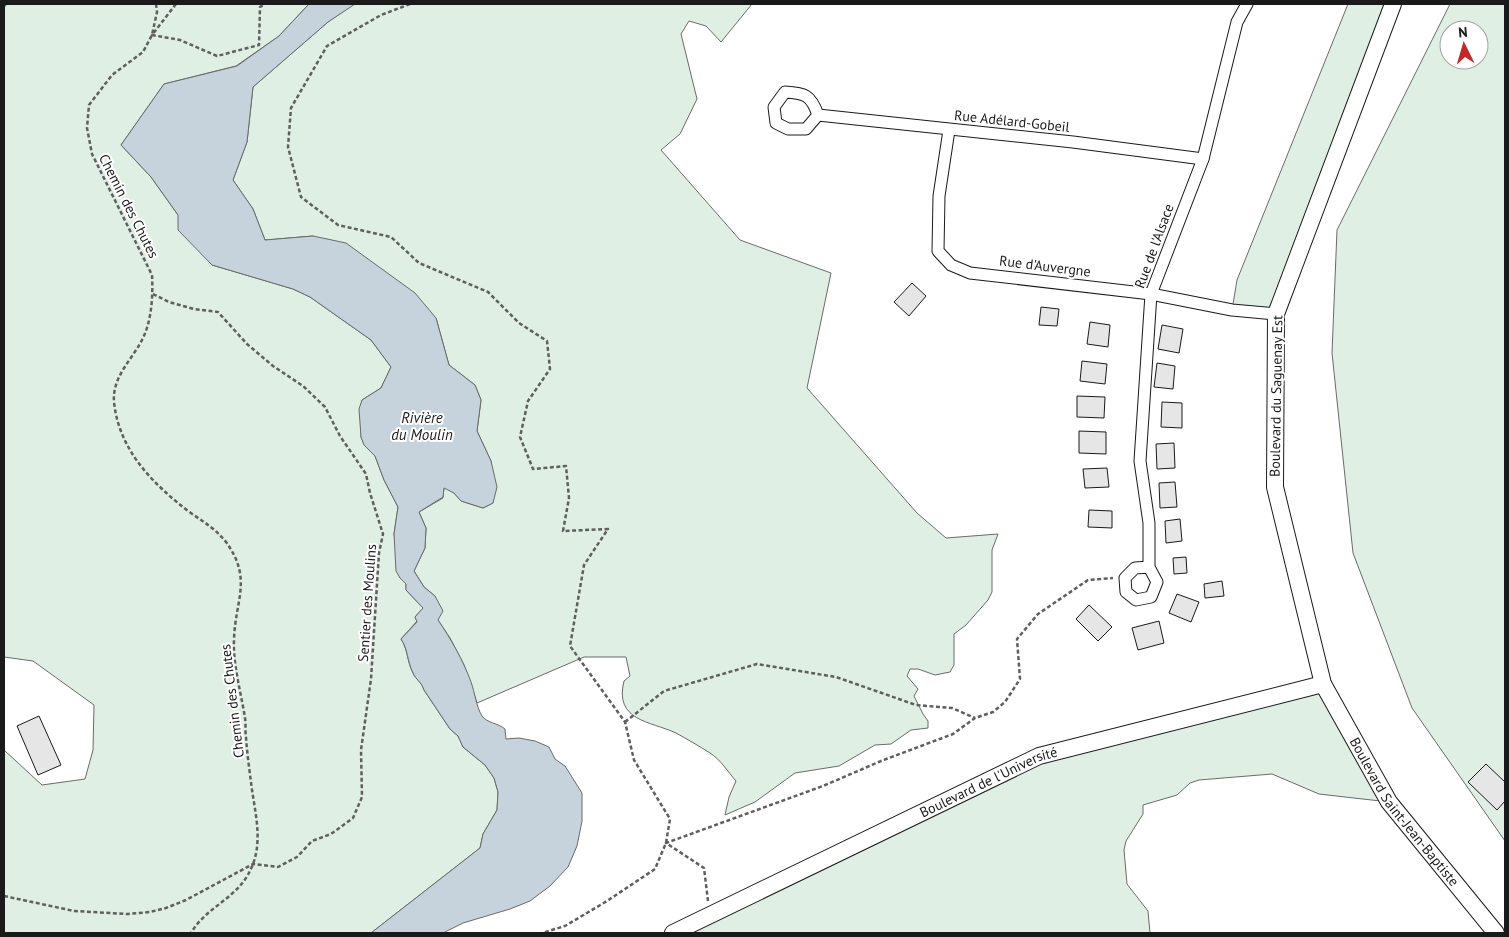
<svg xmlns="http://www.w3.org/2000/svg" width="1509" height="937" viewBox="0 0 1509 937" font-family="'PT Sans',sans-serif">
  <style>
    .green { fill: #e0efe3; stroke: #6a6a6a; fill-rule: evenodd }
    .water { fill: #c6d2dc; stroke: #6a6a6a }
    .building { fill: #e6e6e6; stroke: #1a1a1a }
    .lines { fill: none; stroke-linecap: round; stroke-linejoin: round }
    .minor-casing { stroke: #1a1a1a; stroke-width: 13 }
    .secondary-casing { stroke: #1a1a1a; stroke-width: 18 }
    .path { stroke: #5f5f5f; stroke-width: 2.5; stroke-dasharray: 4 2.5; stroke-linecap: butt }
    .minor { stroke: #fff; stroke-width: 11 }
    .secondary { stroke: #fff; stroke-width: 16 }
    .labels { text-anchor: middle; stroke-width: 4; stroke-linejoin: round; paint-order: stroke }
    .street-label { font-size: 14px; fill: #1a1a1a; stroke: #fff }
    .water-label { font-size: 15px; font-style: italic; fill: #1a1a1a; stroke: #fff }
  </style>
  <rect width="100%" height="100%" fill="#fff"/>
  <g class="green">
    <path d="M4 4H309L279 36 236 66 164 84 121 145 151 177 178 215 212 265 293 289 310 297 371 340 391 367 381 388 362 400 361 437 364 444 375 456 384 480 398 507 394 534 400 578 406 584V590L423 608 415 617 417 621 401 639C408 649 407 662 413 673 416 680 421 681 424 690L450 729 458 736 463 747 485 765 494 778 498 792 497 810 483 834 480 848 371 933H4V750L42 785 85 779 93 750 94 705 33 661 4 657Z"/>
    <path d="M354 4H752L721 42 706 26 689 21 681 34 697 99 680 134 661 150 740 240 831 273 807 388 917 513 946 538 998 534 992 550V592L988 600 966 625 954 634V665L950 672 935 675 918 669H910L907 676 918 689 914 696 923 714 928 721V728L911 730 891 744 875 745 839 766 795 773 755 802 725 815 729 797 736 781C728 772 720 759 710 753 699 746 687 739 676 733 650 721 614 721 624 681L630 676 626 657H584L477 703 464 665 450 638 438 620 435 596 424 587 414 571 425 548 426 528 419 512 443 498 444 487 454 493 461 501 483 508 493 503 491 461 477 431 481 400 475 385 449 365 436 318 313 236 265 240 253 209 233 180 247 142 253 87 328 22Z"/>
    <path d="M1348 4H1393L1276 314 1232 310 1237 280Z"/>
    <path d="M1450 4H1505V841L1412 708 1353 553 1332 353 1337 230ZM1449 30H1479V60H1449Z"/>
    <path d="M1323 684 1389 802 1319 794 1272 774 1199 780 1190 783 1177 795 1143 805V814L1126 841 1124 850 1127 884 1148 911 1150 933H673L1039 756Z"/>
  </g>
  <path class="water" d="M309 4H355L328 22 253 87 247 142 233 180 253 209 265 240 313 236 346 243 415 293 436 318 449 365 475 385 481 400 477 431 491 461 497 487 493 503 483 508 461 501 454 493 444 488 443 497 419 512 426 528 425 548 414 571 424 587 435 596 443 611 438 620C451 639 463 660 471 682 475 693 476 706 482 716 487 723 498 723 505 729L506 739 519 738 535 741 549 747 555 759 565 766 582 793V821L577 846 568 867 550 886 530 901 510 909 463 923 443 933H371L480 848 483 834 497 810 498 792 494 778 485 765 463 747 458 736 450 729 424 690C421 681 416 680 413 673 407 661 408 649 401 639L417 622 415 617 423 608 406 590V584L400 578 396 571 394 534 398 507 384 480 375 456 364 445 361 437 359 409 362 400 381 388 391 367 371 340 310 297 293 289 212 265 178 230V215L151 177 121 145 164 84 237 66 279 36Z"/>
  <g class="building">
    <path d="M912 283 926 296 909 316 894 302Z"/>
    <path d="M1041 307 1059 309 1057 326 1039 325Z"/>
    <path d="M1090 322 1110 325 1108 347 1087 344Z"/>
    <path d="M1162 325 1183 329 1179 353 1158 349Z"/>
    <path d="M1082 361 1107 364 1105 384 1080 381Z"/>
    <path d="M1157 363 1175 366 1173 389 1154 387Z"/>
    <path d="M1077 396 1105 397 1104 418 1077 417Z"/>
    <path d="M1162 402 1182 403V428L1161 427Z"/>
    <path d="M1079 431 1106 432V454L1079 453Z"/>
    <path d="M1174 443 1175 468 1157 469 1156 444Z"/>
    <path d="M1107 468 1109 487 1085 488 1083 469Z"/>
    <path d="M1175 482 1177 507 1160 508 1159 483Z"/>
    <path d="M1089 510 1112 511V528L1088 527Z"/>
    <path d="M1180 519 1182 541 1166 543 1165 521Z"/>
    <path d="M1186 557 1187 573 1174 574 1173 558Z"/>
    <path d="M1222 581 1224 596 1205 598 1204 584Z"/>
    <path d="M1177 594 1199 602 1191 622 1169 613Z"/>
    <path d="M1089 605 1112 627 1098 641 1076 619Z"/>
    <path d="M1159 621 1164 643 1138 650 1132 628Z"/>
    <path d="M39 716 61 765 38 775 17 726Z"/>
    <path d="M1486 764 1505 782V801L1497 810 1468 782Z"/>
  </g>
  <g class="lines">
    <g class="minor-casing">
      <g id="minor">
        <path d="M785 92C805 93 811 95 818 115L806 129H788L776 123 774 107Z"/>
        <path d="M818 115 1073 142 1203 159"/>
        <path d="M949 130 939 196 938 251 951 265 970 273 1151 294 1232 310 1276 314"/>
        <path d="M1149 567 1135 568 1125 578 1126 592 1136 600 1151 597 1157 582 1149 567V523L1140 461 1151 294 1203 159 1237 22 1247 4"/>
      </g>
    </g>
    <g class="secondary-casing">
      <g id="secondary">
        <path id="s1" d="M1393 4 1276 314 1275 487 1323 684 1389 802 1496 933"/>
        <path id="s2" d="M673 933 1039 756 1323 684"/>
      </g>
    </g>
    <g class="path">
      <path d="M156 4 157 12 152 35 143 52 112 75 89 105 87 128 92 154 152 275C153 295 152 319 143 338 133 359 112 376 114 402 119 450 152 483 188 511 202 521 215 528 226 542 253 579 235 600 234 640 233 666 241 692 245 718 246 724 245 731 246 737 247 752 249 767 251 782 254 809 263 837 253 864 240 899 207 905 191 933"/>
      <path d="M176 4 152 35 180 40 217 56 259 45 260 7 265 4"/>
      <path d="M410 4 381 15 327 46 291 108 288 147 301 197 338 225 391 237 419 263 488 292 519 323 547 341 550 369 528 401 520 437 533 469 566 466 569 498 563 531 608 529 584 565 570 646 625 722 634 760 670 819 666 843 655 869 607 901 565 926 542 933"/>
      <path d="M4 6 6 4"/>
      <path d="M625 722 664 691 757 664 836 677 916 705 952 708 975 718"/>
      <path d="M4 896 74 911 128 914 150 912 166 908 186 900 253 864 278 867 297 857 312 841 331 834 353 818 362 797 361 750 371 679 379 553 383 534 370 493 366 474 340 436 325 407 303 386 273 366 247 344 218 312 194 309 169 302 153 294"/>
      <path d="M708 901 704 868 666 843 823 786 881 761 953 734 975 718 993 712 1005 702 1020 679 1017 639 1038 614 1088 580 1113 578"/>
    </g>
    <use href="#minor" class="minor"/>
    <use href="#secondary" class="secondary"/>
  </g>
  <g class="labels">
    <g class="street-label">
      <text transform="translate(1012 121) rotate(6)" y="5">Rue Adélard-Gobeil</text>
      <text transform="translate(129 206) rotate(63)" y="5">Chemin des Chutes</text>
      <text transform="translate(1154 246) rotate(-70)" y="5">Rue de l'Alsace</text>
      <text transform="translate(1045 266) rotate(7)" y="5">Rue d'Auvergne</text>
      <text transform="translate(1276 396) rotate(-89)" y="5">Boulevard du Saguenay Est</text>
      <text transform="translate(367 603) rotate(-86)" y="5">Sentier des Moulins</text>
      <text transform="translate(232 701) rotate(-97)" y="5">Chemin des Chutes</text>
      <text dy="5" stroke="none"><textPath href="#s2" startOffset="350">Boulevard de l'Université</textPath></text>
      <text dy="5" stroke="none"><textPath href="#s1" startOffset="859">Boulevard Saint-Jean-Baptiste</textPath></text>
    </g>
    <g class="water-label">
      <text x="422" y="423">Rivière<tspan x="422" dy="17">du Moulin</tspan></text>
    </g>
  </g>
  <rect width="1509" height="937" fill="none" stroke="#1a1a1a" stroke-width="10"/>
  <g transform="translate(1464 45) rotate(355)"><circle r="24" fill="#ffffff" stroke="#a3a3a3"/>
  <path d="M0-4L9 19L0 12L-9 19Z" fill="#c62828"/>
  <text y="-8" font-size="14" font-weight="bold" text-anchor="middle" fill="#1a1a1a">N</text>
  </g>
</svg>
